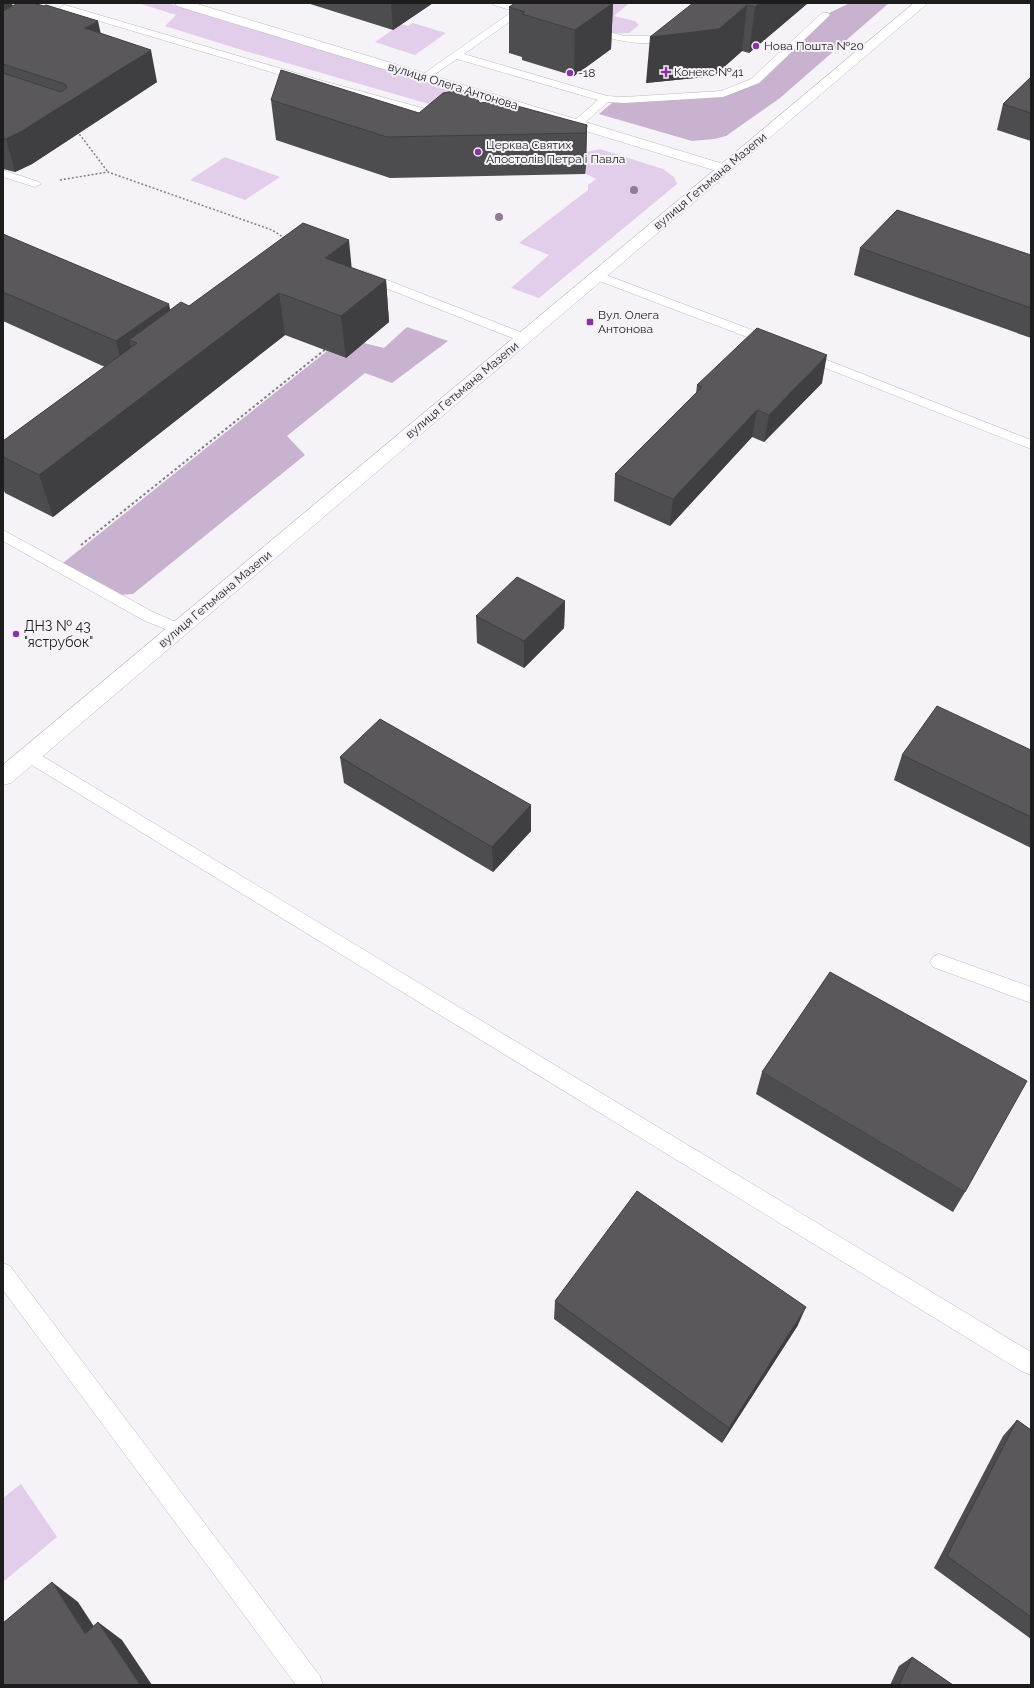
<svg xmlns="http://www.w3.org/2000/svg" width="1034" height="1688" viewBox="0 0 1034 1688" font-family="Raleway,sans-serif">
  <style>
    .green { fill: #e2cdea }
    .forest { fill: #c8b2d0 }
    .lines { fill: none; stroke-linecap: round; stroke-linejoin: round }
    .service-casing { stroke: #bcb9bd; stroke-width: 1 }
    .minor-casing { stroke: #bcb9bd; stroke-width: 1 }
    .primary-casing { stroke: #bcb9bd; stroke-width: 1 }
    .path-far1 { stroke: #817f82; stroke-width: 1.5; stroke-dasharray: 2 2; stroke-linecap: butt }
    .path { stroke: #817f82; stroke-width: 2; stroke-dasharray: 2.5 2.5; stroke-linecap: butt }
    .service { fill: #fff; fill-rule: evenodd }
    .minor { fill: #fff; fill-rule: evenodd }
    .primary { fill: #fff; fill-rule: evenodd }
    .tree { fill: #8e7c94 }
    .wall { fill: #4d4c4e }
    .shaded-wall { fill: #3f3e40 }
    .building { fill: #5a585b; stroke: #3f3e40 }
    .poi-dot { fill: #8835a3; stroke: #f6f3f8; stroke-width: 1.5 }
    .labels { text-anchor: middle; stroke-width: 4; stroke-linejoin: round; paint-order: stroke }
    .far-poi-label { font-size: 12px; fill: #1e1d1e; stroke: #f6f3f8; text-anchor: start }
    .far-street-label { font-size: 12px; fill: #1e1d1e; stroke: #f6f3f8 }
    .poi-label { font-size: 14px; fill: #1e1d1e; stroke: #f6f3f8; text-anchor: start }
  </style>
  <rect width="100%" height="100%" fill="#f6f3f8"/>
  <g class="green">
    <path d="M138 3H167L458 91 436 106 245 51 165 26 176 15Z"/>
    <path d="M566 3 628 4 614 16 635 21 639 25 629 33 607 34Z"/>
    <path d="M413 23 446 33 415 55 375 42 401 24 408 26Z"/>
    <path d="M600 149 663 169 674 177 677 184 539 298 511 288 549 255 519 243 588 190V185L596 179 570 166 582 153Z"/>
    <path d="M225 157 280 177 245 200 190 180Z"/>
    <path d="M21 1484 57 1537 3 1582V1498Z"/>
  </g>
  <g class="forest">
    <path d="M850 3H889L780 98 726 136 714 139 692 141 599 114 612 103 723 94 755 81 825 15Z"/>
    <path d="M407 327 448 341 392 383 365 373 287 436 305 455 133 594 119 595 63 563 327 351 345 358 364 343 384 348Z"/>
  </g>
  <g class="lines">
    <g class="service-casing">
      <g id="service">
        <path d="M492 3H507L534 11 536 13 531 16 522 13 464 54 607 96 624 97 721 91 751 79 822 13H828L830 15 759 83 723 97 624 103 608 102 581 126H573L572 124 573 122 598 100 457 59 428 79 424 80 419 77 513 11 494 5Z"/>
        <path d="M65 5 323 81 448 115 449 117 444 120 315 85 62 10 60 8 62 6Z"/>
        <path d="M589 26 624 36H656L670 29 675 32C657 54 608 38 586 31L584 29Z"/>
        <path d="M3 170 39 182 41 184 35 187 3 177Z"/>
        <path d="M364 271 528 335 530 338 528 341H520L360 278 358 275 360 272Z"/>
        <path d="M598 272 776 339 778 342 776 345H768L594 279 592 276 594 273Z"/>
        <path d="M804 351 1031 440V449L800 358 798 355 800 352Z"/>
        <path d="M3 530 153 612 183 625 186 629 183 633 178 634 143 620 3 541Z"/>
        <path d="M28 749 34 751 1031 1352V1375L1023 1372 22 759 20 755 22 751Z"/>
        <path d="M939 954 1031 987V1003L933 967 930 962 933 957Z"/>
        <path d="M3 1263 10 1266 320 1676 323 1685H296L3 1290Z"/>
      </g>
    </g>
    <g class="minor-casing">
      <path id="minor" d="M175 3H194L730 166 732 169 730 172 725 173 720 172 177 6Z"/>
    </g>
    <g class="primary-casing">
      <path id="primary" d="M914 3H928L11 783 3 785V765Z"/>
    </g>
    <g class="path-far1">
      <path d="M77 131 108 172"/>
      <path d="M60 180 108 172 272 230 286 239"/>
    </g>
    <path class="path" d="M81 545 327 348"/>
    <use href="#service" class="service"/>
    <use href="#minor" class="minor"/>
    <use href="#primary" class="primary"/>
  </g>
  <g class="tree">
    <circle cx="634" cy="190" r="4"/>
    <circle cx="499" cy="217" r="4"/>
  </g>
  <g class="wall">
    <path d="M3 3 101 34 157 82 32 164 15 172 3 169Z"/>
    <path d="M307 3H433L393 30Z"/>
    <path d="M613 3 611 49 574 76 522 60V57L509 53V7Z"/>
    <path d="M693 3H808L749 53 742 51 714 76 646 83Z"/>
    <path d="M1031 77V141L997 130 1003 104Z"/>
    <path d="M271 100 419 113 480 103 587 125 586 165 585 174 390 178 276 140Z"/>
    <path d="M3 234 170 310 352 268 386 280 389 322 346 358 285 335 53 517 5 493 3 488V441L105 367 3 321Z"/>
    <path d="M860 248 1031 255V338L854 275Z"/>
    <path d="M822 383 764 442 752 437 670 526 614 501 615 474 696 394 697 385Z"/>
    <path d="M565 601 564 628 524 668 477 643 476 616Z"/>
    <path d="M1031 750V848L894 780 902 755Z"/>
    <path d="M340 757 531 805V831L493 872 344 783Z"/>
    <path d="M762 1072 965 1192 953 1212 756 1094Z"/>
    <path d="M555 1301 798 1325 722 1443 554 1319Z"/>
    <path d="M1017 1420 1031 1430V1639L934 1568 1003 1436Z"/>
    <path d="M912 1657 953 1685H890L899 1666Z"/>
  </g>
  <g class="shaded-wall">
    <path d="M3 3H12L18 29 3 37Z"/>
    <path d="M391 3H433L393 30Z"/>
    <path d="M613 3 611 49 574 76 575 30Z"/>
    <path d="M760 3H808L749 53 755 7Z"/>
    <path d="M747 5 742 51 714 76 646 83 650 37Z"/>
    <path d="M98 21 105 53 85 28Z"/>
    <path d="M151 50 157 82 32 164 15 172 6 139Z"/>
    <path d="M587 125 586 165 585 174 586 133Z"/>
    <path d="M349 240 353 281 325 258Z"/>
    <path d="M386 280 389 322 346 358 341 316Z"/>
    <path d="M279 293 285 335 53 517 39 475Z"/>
    <path d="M169 304 176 338 137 343 129 340 136 368 125 376 116 341Z"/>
    <path d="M827 355 822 383 764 442 769 415Z"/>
    <path d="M757 410 752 437 670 526 673 499Z"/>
    <path d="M565 601 564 628 524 668V641Z"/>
    <path d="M531 805V831L493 872 492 847Z"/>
    <path d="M806 1307 798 1325 722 1443 729 1428Z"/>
    <path d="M52 1582 78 1602 110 1651 85 1634Z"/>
    <path d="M98 1622 122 1640 152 1685H140Z"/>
  </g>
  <g class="building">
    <path d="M18 3H33L44 6 46 5 98 21 85 28 151 50 22 131 6 139 3 138V73L61 92 67 88 65 84 3 64V11Z"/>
    <path d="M515 3H613L575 30 522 14 525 12 509 7Z"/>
    <path d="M693 3H760L755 7 747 5 719 29 650 37Z"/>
    <path d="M281 70 419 113 443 93 460 90 473 93 480 103 499 101 587 125 586 133 387 137 271 100Z"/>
    <path d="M1031 77V113L1003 104Z"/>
    <path d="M897 210 1031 255V308L860 248Z"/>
    <path d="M303 223 349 240 325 258 386 280 341 316 279 293 39 475 3 457V441L137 343 129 340 181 302 189 306Z"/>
    <path d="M3 234 169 304 116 341 3 292Z"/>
    <path d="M757 328 827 355 769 415 757 410 673 499 615 474 702 387 697 385Z"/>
    <path d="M517 577 565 601 524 641 476 616Z"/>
    <path d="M937 706 1031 750V817L902 755Z"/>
    <path d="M380 719 531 805 492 847 340 757Z"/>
    <path d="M830 972 1027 1081 965 1192 762 1072Z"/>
    <path d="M637 1191 806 1307 729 1428 555 1301Z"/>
    <path d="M1017 1420 1031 1430V1617L947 1556Z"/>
    <path d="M52 1582 85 1634 98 1622 140 1685H3V1623Z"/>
    <path d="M912 1657 953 1685H899Z"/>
  </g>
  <g class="poi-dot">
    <circle cx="756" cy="46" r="4"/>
    <path d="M664 66h4v4h4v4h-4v4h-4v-4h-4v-4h4z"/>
    <circle cx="570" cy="73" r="4"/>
    <circle cx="478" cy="152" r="4"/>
    <rect x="586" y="318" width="8" height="8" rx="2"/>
    <circle cx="16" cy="634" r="4"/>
  </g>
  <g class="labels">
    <g class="far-poi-label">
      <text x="764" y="50">Нова Пошта №20</text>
      <text x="674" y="76">Конекс №41</text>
      <text x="578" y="77">-18</text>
      <text x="486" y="149">Церква Святих<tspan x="486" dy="14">Апостолів Петра і Павла</tspan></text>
      <text x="598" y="319">Вул. Олега<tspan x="598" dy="14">Антонова</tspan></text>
    </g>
    <g class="far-street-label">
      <text transform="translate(453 86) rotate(17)" y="4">вулиця Олега Антонова</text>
      <text transform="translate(710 181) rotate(-40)" y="4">вулиця Гетьмана Мазепи</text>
      <text transform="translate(462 390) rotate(-40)" y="4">вулиця Гетьмана Мазепи</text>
      <text transform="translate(215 599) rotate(-40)" y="4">вулиця Гетьмана Мазепи</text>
    </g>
    <g class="poi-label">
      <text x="24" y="631">ДНЗ № 43<tspan x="24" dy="16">"яструбок"</tspan></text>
    </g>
  </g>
  <rect width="1034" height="1688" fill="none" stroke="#1e1d1e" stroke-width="8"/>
</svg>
